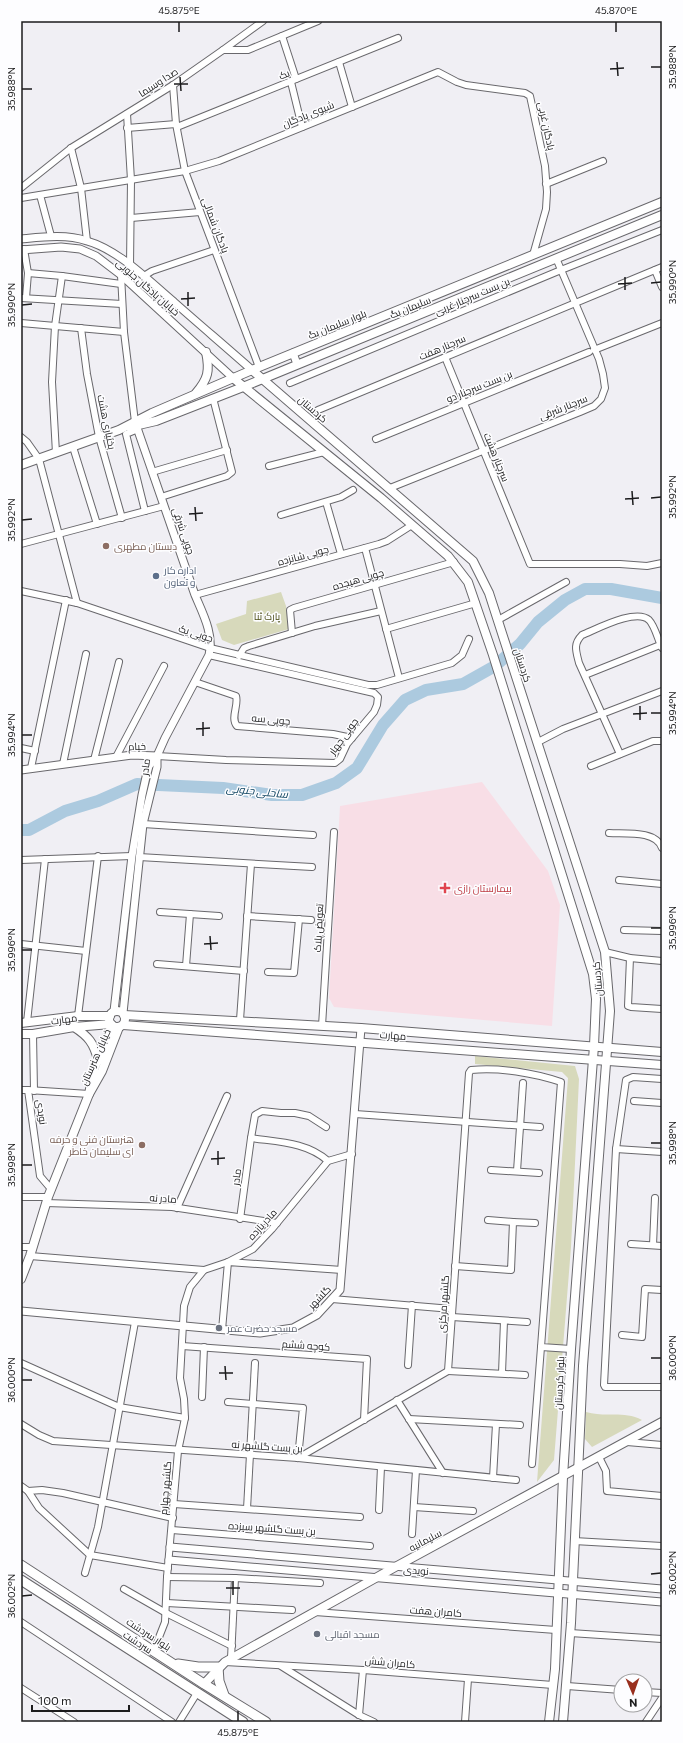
<svg xmlns="http://www.w3.org/2000/svg" width="683" height="1743" viewBox="0 0 683 1743" font-family="Commissioner,Cairo,sans-serif">
  <style>
    .medical { fill: #f8dee6 }
    .green { fill: #d7d9bb }
    .lines { fill: none; stroke-linecap: round; stroke-linejoin: round }
    .river { stroke: #accadf; stroke-width: 12 }
    .minor-casing { stroke: #69686c; stroke-width: 8 }
    .tertiary-casing { stroke: #69686c; stroke-width: 9 }
    .secondary-casing { stroke: #69686c; stroke-width: 10 }
    .primary-casing { stroke: #69686c; stroke-width: 11 }
    .minor { stroke: #fff; stroke-width: 6 }
    .tertiary { stroke: #fff; stroke-width: 7 }
    .secondary { stroke: #fff; stroke-width: 8 }
    .primary { stroke: #fff; stroke-width: 9 }
    .ticks { fill: none; stroke: #1b1b1c; stroke-width: 1.5 }
    .education-dot { fill: #8d6e63; stroke: #fdfdff; stroke-width: 1.5 }
    .service-dot { fill: #5c6f8a; stroke: #fdfdff; stroke-width: 1.5 }
    .health-dot { fill: #e0444e; stroke: #fdfdff; stroke-width: 1.5 }
    .worship-dot { fill: #6b7280; stroke: #fdfdff; stroke-width: 1.5 }
    .labels { text-anchor: middle; stroke-width: 3; stroke-linejoin: round; paint-order: stroke }
    .street-label { font-size: 10px; fill: #1b1b1c; stroke: #fdfdff }
    .education-label { font-size: 10px; fill: #785e54; stroke: #fdfdff; text-anchor: start }
    .service-label { font-size: 10px; fill: #4e5e75; stroke: #fdfdff; text-anchor: start }
    .park-label { font-size: 10px; fill: #4d4f19; stroke: #fdfdff }
    .health-label { font-size: 10px; fill: #be3a42; stroke: #fdfdff; text-anchor: start }
    .worship-label { font-size: 10px; fill: #5b616d; stroke: #fdfdff; text-anchor: start }
    .water-label { font-size: 11px; font-style: italic; fill: #073e5c; stroke: #fdfdff }
    .neatline { fill: none; stroke: #1b1b1c; stroke-width: 1.5 }
    .ticks-label { font-size: 10px; text-anchor: middle; fill: #1b1b1c }
  </style>
  <rect width="100%" height="100%" fill="#f0eff4"/>
  <path class="medical" d="M482 782 548 871 560 905 552 1026 334 1007 329 998 340 806Z"/>
  <g class="green">
    <path d="M281 592 286 606 289 629 234 645 222 640 216 624 246 614 247 601Z"/>
    <path d="M475 1056 575 1066 579 1079 571 1247 554 1460 537 1482 568 1078 562 1072 475 1064Z"/>
    <path d="M586 1412C606 1418 623 1410 642 1420L592 1447 585 1439Z"/>
  </g>
  <g class="lines">
    <path class="river" d="M21 830H29L65 811 98 801 137 784 223 788 272 795H302L336 783 357 768 383 725 405 700 426 690 463 684 495 666 520 644 538 622 565 600 585 589H611L662 598"/>
    <g class="minor-casing">
      <g id="minor">
        <path d="M282 36 296 79"/>
        <path d="M223 50 263 21"/>
        <path d="M339 62 352 107"/>
        <path d="M291 82 302 127"/>
        <path d="M173 85 176 124 185 171 259 367"/>
        <path d="M127 114 131 180 130 266"/>
        <path d="M177 127 398 38"/>
        <path d="M127 128 176 124"/>
        <path d="M71 148 81 188 87 241"/>
        <path d="M546 184 603 161"/>
        <path d="M21 188 71 148 173 85 223 50H248L318 21"/>
        <path d="M40 195 51 236"/>
        <path d="M21 198 185 171 219 161 438 72 457 82 466 85 525 93 530 96 545 166 547 192 546 209 533 255"/>
        <path d="M131 218 200 212"/>
        <path d="M24 249 28 273 26 298"/>
        <path d="M655 270 662 287"/>
        <path d="M28 273 62 276 121 284"/>
        <path d="M121 275 124 332 135 422"/>
        <path d="M144 276 152 271 214 250"/>
        <path d="M21 298 122 304"/>
        <path d="M21 323 124 332"/>
        <path d="M81 328 87 374 99 437 122 518"/>
        <path d="M594 350 662 323"/>
        <path d="M445 357 530 564H620L647 566 662 563"/>
        <path d="M290 383 561 270 662 230"/>
        <path d="M318 410 662 267"/>
        <path d="M138 429 126 434 145 511"/>
        <path d="M21 437 27 442 39 459 77 603"/>
        <path d="M376 439 589 352"/>
        <path d="M73 447 97 524"/>
        <path d="M56 453 52 382 55 326 62 276"/>
        <path d="M269 466 324 452"/>
        <path d="M152 472 227 450"/>
        <path d="M390 488 580 412 594 406 601 399 605 388 603 374 599 359 556 258"/>
        <path d="M161 497 227 476 232 472 213 398"/>
        <path d="M326 502 341 554"/>
        <path d="M281 515 341 497 353 490"/>
        <path d="M21 544 164 506"/>
        <path d="M365 548 399 678"/>
        <path d="M21 591 77 603 210 648 368 685H377L452 663 462 655 469 639"/>
        <path d="M195 595 379 544 387 541 412 525"/>
        <path d="M498 620 566 582"/>
        <path d="M386 629 476 603"/>
        <path d="M292 633 290 610 294 608 454 562"/>
        <path d="M239 656 244 648 249 646 315 626 381 611"/>
        <path d="M585 675 660 645"/>
        <path d="M195 682 236 696C239 705 230 718 237 726L333 734 352 738"/>
        <path d="M538 742 563 729 662 691"/>
        <path d="M21 748 35 751"/>
        <path d="M620 754 579 663C576 651 573 644 582 635 597 629 636 608 649 620 655 626 658 640 662 648"/>
        <path d="M157 756 226 760 335 763 340 759 347 744 374 712 377 705 378 697 374 693 209 655"/>
        <path d="M116 757 164 666"/>
        <path d="M94 760 119 662"/>
        <path d="M63 764 86 654"/>
        <path d="M591 766 653 741H662"/>
        <path d="M31 768 66 600"/>
        <path d="M143 824 313 835"/>
        <path d="M609 833C625 834 656 830 662 848"/>
        <path d="M139 857 312 867"/>
        <path d="M21 860 132 856"/>
        <path d="M619 880 662 884"/>
        <path d="M160 912 219 916"/>
        <path d="M247 916 311 920"/>
        <path d="M624 930 662 931"/>
        <path d="M21 944 86 951"/>
        <path d="M605 952 630 958 662 961"/>
        <path d="M630 958 628 1006 631 1007 662 1009"/>
        <path d="M157 964 244 971"/>
        <path d="M186 966 190 914"/>
        <path d="M268 972 294 973 299 919"/>
        <path d="M78 1016 98 856"/>
        <path d="M240 1020 251 864"/>
        <path d="M27 1022 45 859"/>
        <path d="M322 1026 334 832"/>
        <path d="M33 1034 34 1091"/>
        <path d="M662 1079 633 1077 626 1080 616 1149 604 1385 605 1387H662"/>
        <path d="M21 1090H28L40 1176 51 1189"/>
        <path d="M28 1090 89 1094"/>
        <path d="M634 1101 662 1103"/>
        <path d="M355 1114 540 1127"/>
        <path d="M326 1127 309 1116 295 1113H281L262 1111 255 1115 251 1138C278 1142 307 1142 328 1161"/>
        <path d="M616 1149 662 1152"/>
        <path d="M491 1170 539 1173"/>
        <path d="M517 1171 523 1083"/>
        <path d="M21 1197H48"/>
        <path d="M46 1203 172 1207 277 1223"/>
        <path d="M177 1208 227 1096"/>
        <path d="M240 1219 251 1138"/>
        <path d="M488 1220 513 1222"/>
        <path d="M631 1244 662 1246"/>
        <path d="M653 1245 655 1198"/>
        <path d="M21 1247H33"/>
        <path d="M30 1256 204 1270"/>
        <path d="M455 1266 511 1270 513 1222 535 1223"/>
        <path d="M332 1299 452 1309"/>
        <path d="M452 1317 527 1322"/>
        <path d="M222 1330 228 1262 342 1270"/>
        <path d="M622 1335 642 1337 645 1289 662 1290"/>
        <path d="M182 1346 367 1359 364 1420"/>
        <path d="M21 1363 119 1407 185 1418"/>
        <path d="M408 1365 412 1305"/>
        <path d="M448 1371 525 1375"/>
        <path d="M502 1373 504 1321"/>
        <path d="M202 1397 204 1347"/>
        <path d="M397 1400 443 1473"/>
        <path d="M228 1402 303 1408 298 1458"/>
        <path d="M409 1419 520 1425"/>
        <path d="M21 1424 39 1435 53 1441 298 1458 516 1480"/>
        <path d="M627 1442 662 1445"/>
        <path d="M599 1457 606 1471 607 1491 662 1496"/>
        <path d="M298 1458 448 1371 469 1073 471 1070C499 1067 534 1073 561 1082L541 1347 571 1349"/>
        <path d="M532 1464 541 1347"/>
        <path d="M493 1478 496 1424"/>
        <path d="M21 1486 28 1491 39 1508 90 1555 168 1568"/>
        <path d="M28 1491 42 1490 63 1493 173 1518"/>
        <path d="M174 1504 360 1517"/>
        <path d="M414 1507 473 1511"/>
        <path d="M247 1509 255 1363"/>
        <path d="M379 1510 381 1467"/>
        <path d="M172 1530 370 1546"/>
        <path d="M412 1534 416 1470"/>
        <path d="M574 1541 662 1546"/>
        <path d="M85 1573 98 1527 135 1322"/>
        <path d="M167 1577 235 1578 320 1583"/>
        <path d="M124 1589 166 1613 232 1646"/>
        <path d="M167 1603 292 1610"/>
        <path d="M315 1612 556 1630"/>
        <path d="M21 1622 172 1722"/>
        <path d="M570 1633 662 1639"/>
        <path d="M154 1650 165 1622 167 1577 178 1451 185 1418 184 1399 180 1378 184 1306 190 1287 204 1270 228 1262 253 1249 272 1229 328 1161 352 1154"/>
        <path d="M231 1658 235 1578"/>
        <path d="M225 1662 363 1670 553 1685"/>
        <path d="M281 1666 359 1715 374 1722"/>
        <path d="M567 1686 621 1690"/>
        <path d="M21 1688 74 1722"/>
        <path d="M645 1692 662 1693"/>
        <path d="M359 1715 363 1670"/>
        <path d="M179 1722 197 1693"/>
        <path d="M465 1722 468 1679"/>
        <path d="M646 1722 662 1698"/>
      </g>
    </g>
    <g class="tertiary-casing">
      <g id="tertiary">
        <path d="M21 239C43 237 66 234 87 241 119 250 149 281 174 302 200 325 226 347 252 370"/>
        <path d="M21 250 61 247 80 249 96 256 121 275 233 378"/>
        <path d="M293 353 297 364"/>
        <path d="M21 770 132 755 157 756"/>
        <path d="M114 1011 132 856 142 795 146 777 149 766 157 756 165 738 209 655C214 634 203 614 195 595L135 422"/>
        <path d="M123 1013 143 824 157 767V756"/>
        <path d="M21 1311 260 1333 293 1328 317 1315 340 1290 361 1028"/>
        <path d="M170 1547 662 1589"/>
        <path d="M169 1560 662 1602"/>
      </g>
    </g>
    <g class="secondary-casing">
      <g id="secondary">
        <path d="M252 370 473 561 489 593 605 952 610 1011 583 1366 571 1623 563 1722"/>
        <path d="M233 378 381 498 448 556 468 582 493 655 593 974 596 999 594 1046 571 1349 563 1477 555 1669 549 1722"/>
        <path d="M196 393C208 379 210 371 206 352"/>
        <path d="M130 427 156 421 243 387 662 215"/>
        <path d="M21 465 119 430 152 413 252 370 662 202"/>
        <circle cx="117" cy="1019" r="8"/>
        <path d="M124 1015 361 1028 662 1052"/>
        <path d="M21 1023 78 1016H110"/>
        <path d="M112 1025 94 1069 89 1094 102 1071 119 1027"/>
        <path d="M123 1025 662 1065"/>
        <path d="M74 1027C88 1036 94 1043 98 1060"/>
        <path d="M21 1034H33L74 1027 111 1024"/>
        <path d="M21 1279 30 1256 48 1197 89 1094"/>
        <path d="M204 1684 225 1662 397 1566 662 1422"/>
      </g>
    </g>
    <g class="primary-casing">
      <g id="primary">
        <path d="M21 1565 204 1684 266 1722"/>
        <path d="M21 1580 243 1722"/>
        <path d="M178 1664 198 1667H218L219 1681 224 1695"/>
      </g>
    </g>
    <use href="#minor" class="minor"/>
    <use href="#tertiary" class="tertiary"/>
    <use href="#secondary" class="secondary"/>
    <use href="#primary" class="primary"/>
  </g>
  <path class="ticks" d="M179 22V32M616 22V32M617 62 618 76M651 67H661M610 69 624 68M180 77 181 91M174 84H188M22 89H32M625 277V290M651 283 661 282M618 284 632 283M188 292V306M181 299 195 298M22 305 32 304M632 491 633 505M651 498 661 497M625 499 639 498M195 507 196 521M189 514 203 513M22 520 32 519M640 706V720M651 713H661M633 714 647 713M203 722V736M196 729 210 728M22 735H32M651 928H661M210 936 211 950M204 944 218 943M22 950H32M651 1143H661M218 1151V1165M211 1159 225 1158M22 1165H32M651 1358H661M225 1366 226 1380M219 1373H233M22 1380H32M651 1574 661 1573M233 1581V1595M226 1588H240M22 1596 32 1595M238 1711V1721"/>
  <g class="education-dot">
    <circle cx="106" cy="546" r="4"/>
    <circle cx="142" cy="1145" r="4"/>
  </g>
  <circle class="service-dot" cx="156" cy="576" r="4"/>
  <path class="health-dot" d="M443 882h4v4h4v4h-4v4h-4v-4h-4v-4h4z"/>
  <g class="worship-dot">
    <circle cx="219" cy="1328" r="4"/>
    <circle cx="317" cy="1634" r="4"/>
  </g>
  <g class="labels">
    <g class="street-label">
      <text transform="translate(284 74) rotate(-22)" y="4">یک</text>
      <text transform="translate(158 82) rotate(-33)" y="4">صدا وسیما</text>
      <text transform="translate(308 114) rotate(-22)" y="4">شیوی پادگان</text>
      <text transform="translate(547 126) rotate(78)" y="4">پادگان غربی</text>
      <text transform="translate(216 225) rotate(69)" y="4">پادگان شمالی</text>
      <text transform="translate(148 287) rotate(41)" y="4">خیابان پادگان جنوبی</text>
      <text transform="translate(472 296) rotate(-23)" y="4">بن بست سرچنار غربی</text>
      <text transform="translate(410 307) rotate(-22)" y="4">سلیمان بگ</text>
      <text transform="translate(337 324) rotate(-22)" y="4">بلوار سلیمان بگ</text>
      <text transform="translate(442 347) rotate(-23)" y="4">سرچنار هفت</text>
      <text transform="translate(479 386) rotate(-22)" y="4">بن بست سرچنار دو</text>
      <text transform="translate(563 407) rotate(-22)" y="4">سرچنار شرقی</text>
      <text transform="translate(313 409) rotate(41)" y="4">کردستان</text>
      <text transform="translate(107 422) rotate(78)" y="4">بختیاری هشت</text>
      <text transform="translate(497 457) rotate(68)" y="4">سرچنار هشت</text>
      <text transform="translate(184 531) rotate(71)" y="4">چوپی شرقی</text>
      <text transform="translate(303 555) rotate(-15)" y="4">چوپی شانزده</text>
      <text transform="translate(358 579) rotate(-16)" y="4">چوپی هیجده</text>
      <text transform="translate(196 633) rotate(18)" y="4">چوپی یک</text>
      <text transform="translate(523 665) rotate(72)" y="4">کردستان</text>
      <text transform="translate(271 719) rotate(5)" y="4">چوپی سه</text>
      <text transform="translate(343 736) rotate(-54)" y="4">چوپی چهار</text>
      <text transform="translate(137 746) rotate(-2)" y="4">خیام</text>
      <text transform="translate(145 767) rotate(-82)" y="4">مادر</text>
      <text transform="translate(318 928) rotate(-87)" y="4">تعویض پلاک</text>
      <text transform="translate(597 979) rotate(-95)" y="4">کردستان</text>
      <text transform="translate(64 1019) rotate(-8)" y="4">مهارت</text>
      <text transform="translate(393 1035) rotate(4)" y="4">مهارت</text>
      <text transform="translate(95 1057) rotate(-66)" y="4">خیابان هنرستان</text>
      <text transform="translate(42 1112) rotate(82)" y="4">نویدی</text>
      <text transform="translate(236 1177) rotate(-82)" y="4">مادر</text>
      <text transform="translate(163 1198) rotate(4)" y="4">مادر نه</text>
      <text transform="translate(262 1224) rotate(-48)" y="4">مادر یازده</text>
      <text transform="translate(319 1297) rotate(-46)" y="4">گلشهر</text>
      <text transform="translate(443 1304) rotate(-86)" y="4">گلشهر مرکزی</text>
      <text transform="translate(306 1345) rotate(4)" y="4">کوچه ششم</text>
      <text transform="translate(559 1383) rotate(-87)" y="4">بلوار کردستان</text>
      <text transform="translate(267 1446) rotate(4)" y="4">بن بست گلشهر نه</text>
      <text transform="translate(165 1488) rotate(-85)" y="4">گلشهر چهارم</text>
      <text transform="translate(272 1528) rotate(4)" y="4">بن بست گلشهر سیزده</text>
      <text transform="translate(425 1540) rotate(-28)" y="4">سلیمانیه</text>
      <text transform="translate(416 1570) rotate(5)" y="4">نویدی</text>
      <text transform="translate(436 1611) rotate(4)" y="4">کامران هفت</text>
      <text transform="translate(149 1634) rotate(33)" y="4">بلوار سردشت</text>
      <text transform="translate(138 1642) rotate(33)" y="4">سردشت</text>
      <text transform="translate(390 1662) rotate(5)" y="4">کامران شش</text>
    </g>
    <g class="education-label">
      <text x="114" y="550">دبستان مطهری</text>
      <text x="134" y="1143" text-anchor="end">هنرستان فنی و حرفه<tspan x="134" dy="12">ای سلیمان خاطر</tspan></text>
    </g>
    <g class="service-label">
      <text x="164" y="574">اداره کار<tspan x="164" dy="12">و تعاون</tspan></text>
    </g>
    <g class="park-label">
      <text x="267" y="620">پارک ثنا</text>
    </g>
    <g class="health-label">
      <text x="454" y="892">بیمارستان رازی</text>
    </g>
    <g class="worship-label">
      <text x="227" y="1332">مسجد حضرت عمر</text>
      <text x="325" y="1638">مسجد اقبالی</text>
    </g>
    <g class="water-label">
      <text transform="translate(257 791) rotate(6)" y="4">ساحلی جنوبی</text>
    </g>
  </g>
  <rect width="683" height="1743" fill="none" stroke="#fdfdff" stroke-width="44"/>
  <g transform="translate(633 1693) rotate(178)"><circle r="19" fill="#fdfdff" stroke="#a3a3a4"/>
  <path d="M0-3L7 15L0 10L-7 15Z" fill="#992f1e"/>
  <text y="-6" font-size="11" font-weight="bold" text-anchor="middle" fill="#1b1b1c">N</text>
  </g>
  <path d="M32 1705v6h97v-6" fill="none" stroke="#1b1b1c" stroke-width="2"/>
  <text x="38" y="1705" font-size="12" fill="#1b1b1c" stroke="#fdfdff" stroke-width="3" paint-order="stroke">100 m</text>
  <rect x="22" y="22" width="639" height="1699" class="neatline"/>
  <g class="ticks-label">
    <text x="179" y="14">45.875°E</text>
    <text x="616" y="14">45.870°E</text>
    <text transform="translate(672 67) rotate(-90)" y="4">35.988°N</text>
    <text transform="translate(11 89) rotate(-90)" y="4">35.988°N</text>
    <text transform="translate(672 282) rotate(-90)" y="4">35.990°N</text>
    <text transform="translate(11 305) rotate(-90)" y="4">35.990°N</text>
    <text transform="translate(672 497) rotate(-90)" y="4">35.992°N</text>
    <text transform="translate(11 520) rotate(-90)" y="4">35.992°N</text>
    <text transform="translate(672 713) rotate(-90)" y="4">35.994°N</text>
    <text transform="translate(11 735) rotate(-90)" y="4">35.994°N</text>
    <text transform="translate(672 928) rotate(-90)" y="4">35.996°N</text>
    <text transform="translate(11 950) rotate(-90)" y="4">35.996°N</text>
    <text transform="translate(672 1143) rotate(-90)" y="4">35.998°N</text>
    <text transform="translate(11 1165) rotate(-90)" y="4">35.998°N</text>
    <text transform="translate(672 1358) rotate(-90)" y="4">36.000°N</text>
    <text transform="translate(11 1380) rotate(-90)" y="4">36.000°N</text>
    <text transform="translate(672 1573) rotate(-90)" y="4">36.002°N</text>
    <text transform="translate(11 1596) rotate(-90)" y="4">36.002°N</text>
    <text x="238" y="1736">45.875°E</text>
  </g>
</svg>
